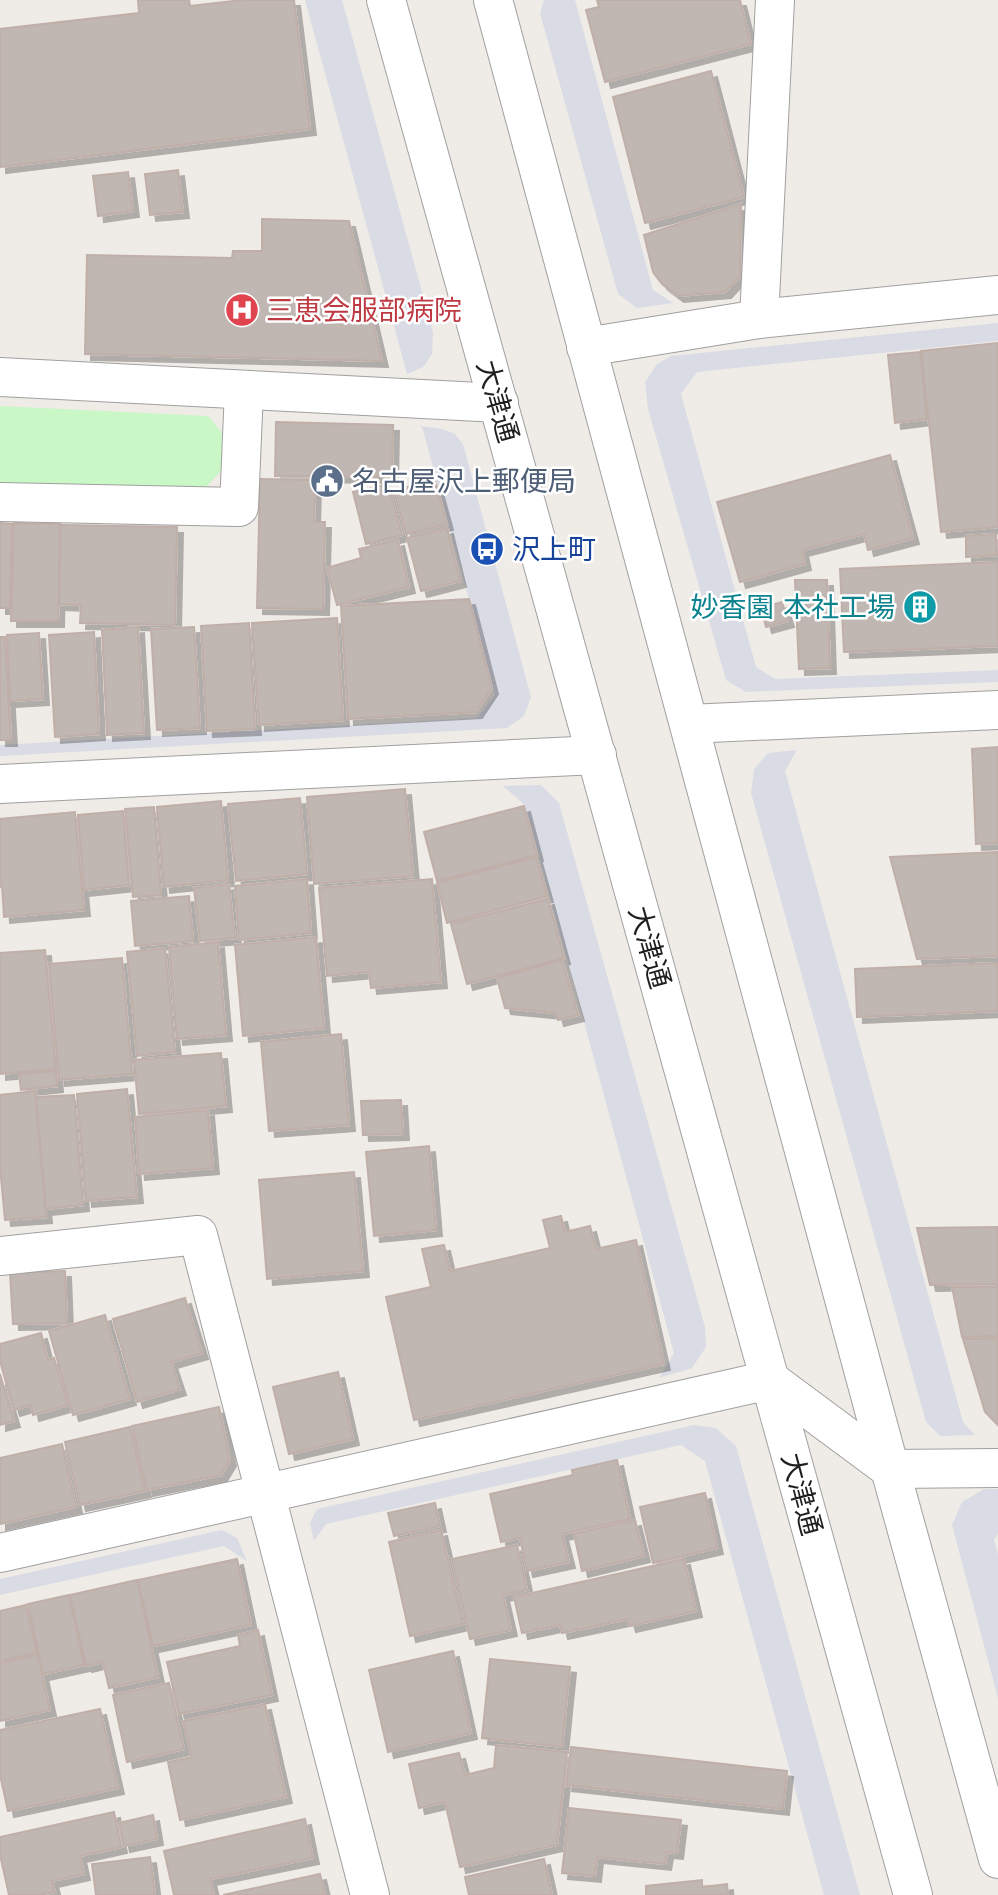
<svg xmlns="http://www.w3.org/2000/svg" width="998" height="1895" viewBox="0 0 998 1895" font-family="Jost,'Noto Sans JP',sans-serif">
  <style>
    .park { fill: #c9f7c5 }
    .plaza { fill: #dadce5 }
    .building { fill: #c0b6b2; stroke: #c0afa9; stroke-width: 2; filter: url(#shadow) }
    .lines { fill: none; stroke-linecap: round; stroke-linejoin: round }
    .minor-casing { stroke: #a0a0a0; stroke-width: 40 }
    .minor { stroke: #fff; stroke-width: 38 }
    .labels { text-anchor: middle; stroke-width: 5; stroke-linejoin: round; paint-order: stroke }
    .health-label { font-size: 28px; fill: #be3a42; stroke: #fff; text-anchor: start }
    .street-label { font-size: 28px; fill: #1f1f1f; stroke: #fff }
    .service-label { font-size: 28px; fill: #4e5e75; stroke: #fff; text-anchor: start }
    .transit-label { font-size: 28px; fill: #164399; stroke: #fff; text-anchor: start }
    .culture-label { font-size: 28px; fill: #0d838f; stroke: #fff; text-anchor: end }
  </style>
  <defs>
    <filter id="shadow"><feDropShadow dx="6" dy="6" stdDeviation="0" flood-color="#0004"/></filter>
  </defs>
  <rect width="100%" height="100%" fill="#efebe6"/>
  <path class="park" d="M0 406 208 416 223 434V469L203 490 0 485Z"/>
  <g class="plaza">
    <path d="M305 0H342L433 332 432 354 423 367 407 374Z"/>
    <path d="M544 0H575L653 290 673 303 637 308 618 294 540 13Z"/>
    <path d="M998 323V341L697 372 681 394 756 667 775 679 998 670V682L746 692 726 680 648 409 645 382 657 364 671 356Z"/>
    <path d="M420 426 442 429 455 434 463 444 531 697 524 716 507 728 0 756V745L477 718 495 695 423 430Z"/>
    <path d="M797 750 785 771 963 1422 975 1435 940 1436 926 1422 751 793 754 769 768 753Z"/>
    <path d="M541 785 559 803 705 1327 706 1347 692 1368 659 1378 674 1353 525 805 503 786Z"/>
    <path d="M694 1425 716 1428 736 1446 860 1895H824L705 1461 681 1445 326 1524 314 1541 310 1523 317 1509Z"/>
    <path d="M984 1489H998V1533L994 1540 998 1554V1698L952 1525 962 1502Z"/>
    <path d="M222 1530 237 1538 247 1561 224 1546 0 1595V1579Z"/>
  </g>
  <g class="building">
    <path d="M138 0H189L190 6 242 0H294L310 129 0 167V29L139 13Z"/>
    <path d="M597 0H740L751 44 605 82 586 10 599 7Z"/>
    <path d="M711 71 744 197 645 223 613 97Z"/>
    <path d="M178 170 183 212 150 215 145 174Z"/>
    <path d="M128 172 133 211 98 216 93 176Z"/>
    <path d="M741 204 740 276 725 292 678 296 662 284 653 272 644 235Z"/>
    <path d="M262 219 349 221 382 361 85 354 87 255 232 258 233 251H262Z"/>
    <path d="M998 343V527L941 532 921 351Z"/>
    <path d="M920 352 927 419 895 423 888 355Z"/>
    <path d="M276 422 393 425 392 477 275 476Z"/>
    <path d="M890 455 913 538 868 550 864 534 802 550 805 564 740 582 717 502Z"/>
    <path d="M260 479 315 480 314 522H325L323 609 257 608Z"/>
    <path d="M435 480 447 524 406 534 394 490Z"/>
    <path d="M388 484 402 535 366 544 353 492Z"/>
    <path d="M0 523 12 524 10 608H0Z"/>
    <path d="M14 523 60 524 58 621H11Z"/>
    <path d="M61 525 177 527 175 625 80 623 81 605 59 604Z"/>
    <path d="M447 528 460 581 421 591 407 538Z"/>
    <path d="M996 534 997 555 966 557V536Z"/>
    <path d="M398 540 409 587 337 605 327 568 361 558 359 549Z"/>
    <path d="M998 562V646L844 652 840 569Z"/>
    <path d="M795 580H827L830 668 799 669Z"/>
    <path d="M469 599 492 688 476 712 348 719 341 606Z"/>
    <path d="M782 602 788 621 766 627 761 608Z"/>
    <path d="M337 618 343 720 259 725 252 623Z"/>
    <path d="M249 623 255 729 207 731 201 626Z"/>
    <path d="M138 627 144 733 107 735 102 630Z"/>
    <path d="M194 627 200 728 157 730 151 629Z"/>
    <path d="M94 632 99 734 55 737 49 635Z"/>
    <path d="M39 633 43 699 10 701 7 635Z"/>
    <path d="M0 637H5L11 740H0Z"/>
    <path d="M998 747V843L976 844 972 749Z"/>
    <path d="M405 789 413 876 314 884 307 797Z"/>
    <path d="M300 798 307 874 236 881 228 804Z"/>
    <path d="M221 801 228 880 164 887 157 807Z"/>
    <path d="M524 806 537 855 437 881 424 832Z"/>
    <path d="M154 807 161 895 133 897 125 809Z"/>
    <path d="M123 811 129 885 84 890 78 815Z"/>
    <path d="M75 812 84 910 4 917 2 886 0 887V819Z"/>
    <path d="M998 852V956L917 959 890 857Z"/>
    <path d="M536 857 547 896 447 923 437 883Z"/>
    <path d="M307 879 311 933 239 940 235 886Z"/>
    <path d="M432 879 441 982 371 988 369 972 327 976 319 888Z"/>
    <path d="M229 884 235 938 200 941 194 888Z"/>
    <path d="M189 896 193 941 135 946 131 901Z"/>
    <path d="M548 899 564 958 467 984 451 924Z"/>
    <path d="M316 937 324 1028 243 1036 235 945Z"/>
    <path d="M218 942 226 1035 177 1039 169 947Z"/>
    <path d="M165 948 175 1052 137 1056 127 952Z"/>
    <path d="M45 950 56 1069 0 1074V953Z"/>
    <path d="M122 958 132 1074 59 1080 49 964Z"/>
    <path d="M562 960 578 1015 558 1020 556 1013 505 1008 497 978Z"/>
    <path d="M998 963V1011L857 1017 855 969Z"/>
    <path d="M341 1034 349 1125 269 1131 261 1042Z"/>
    <path d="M221 1053 226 1106 139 1114 134 1060Z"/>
    <path d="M56 1071 57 1086 21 1090 19 1074Z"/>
    <path d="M127 1089 137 1197 86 1201 77 1094Z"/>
    <path d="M35 1091 46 1217 5 1220 0 1167V1095Z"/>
    <path d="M74 1095 83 1205 46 1209 36 1097Z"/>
    <path d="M401 1100 403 1134 363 1135 361 1101Z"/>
    <path d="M208 1110 213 1168 139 1174 135 1117Z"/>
    <path d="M429 1146 436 1230 374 1236 366 1152Z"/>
    <path d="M354 1172 363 1271 267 1279 259 1180Z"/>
    <path d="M561 1216 565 1232 590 1226 596 1249 636 1240 664 1364 414 1420 386 1297 431 1287 422 1249 444 1245 450 1271 550 1248 543 1220Z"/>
    <path d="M998 1227V1284L930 1285 917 1228Z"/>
    <path d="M65 1271 67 1323 13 1324 10 1273Z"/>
    <path d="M952 1287H998V1336L962 1337Z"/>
    <path d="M185 1298 202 1353 171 1362 180 1389 137 1402 113 1319Z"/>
    <path d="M105 1315 130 1399 73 1415 49 1331Z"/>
    <path d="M41 1333 48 1360 54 1358 68 1405 33 1415 31 1405 14 1410 0 1361V1344Z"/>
    <path d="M998 1338V1425L985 1412 963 1339Z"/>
    <path d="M338 1372 353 1439 289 1454 273 1387Z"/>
    <path d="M0 1374 14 1421 0 1425Z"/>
    <path d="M219 1407 230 1460 221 1475 147 1490 132 1426Z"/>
    <path d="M130 1427 145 1491 80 1505 65 1442Z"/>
    <path d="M62 1444 76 1507 0 1524V1458Z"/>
    <path d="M617 1460 630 1519 562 1534 569 1562 527 1571 520 1538 501 1542 490 1494 573 1475 572 1470Z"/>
    <path d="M705 1493 717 1548 653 1563 640 1507Z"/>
    <path d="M435 1503 440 1526 394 1536 388 1513Z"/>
    <path d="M635 1520 644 1556 582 1571 574 1534Z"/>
    <path d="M441 1530 463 1624 410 1636 389 1542Z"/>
    <path d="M517 1545 527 1590 503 1595 511 1630 470 1639 452 1559Z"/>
    <path d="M237 1559 251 1625 153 1646 138 1580Z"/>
    <path d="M684 1559 696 1611 630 1626 628 1619 562 1633 560 1625 522 1633 514 1597Z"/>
    <path d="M137 1580 158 1677 109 1688 103 1662 86 1666 70 1595Z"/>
    <path d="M69 1595 84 1665 43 1674 28 1604Z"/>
    <path d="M26 1605 37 1653 0 1661V1611Z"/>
    <path d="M258 1630 272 1695 179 1714 167 1662 240 1646 238 1635Z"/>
    <path d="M453 1651 471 1733 388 1752 369 1670Z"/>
    <path d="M38 1655 50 1710 0 1721V1663Z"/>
    <path d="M490 1659 570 1667 562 1747 482 1738Z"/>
    <path d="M169 1683 184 1749 127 1762 113 1695Z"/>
    <path d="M265 1704 286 1797 180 1820 168 1762 192 1757 183 1721Z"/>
    <path d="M100 1709 118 1788 8 1811 0 1775V1730Z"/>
    <path d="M496 1745 567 1752 557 1845 460 1867 445 1802 419 1808 409 1764 459 1753 465 1775 494 1768Z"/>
    <path d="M571 1747 787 1771 783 1809 566 1785Z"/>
    <path d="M569 1808 681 1820 677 1853 667 1852 665 1864 597 1857 595 1876 562 1873Z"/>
    <path d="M114 1812 121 1847 80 1856 84 1874 52 1881 55 1892 39 1895H9L0 1855V1837Z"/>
    <path d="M153 1815 157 1839 124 1846 119 1823Z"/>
    <path d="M305 1819 313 1858 210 1879 214 1895H174L164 1851Z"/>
    <path d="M150 1857 155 1895H96L92 1864Z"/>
    <path d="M544 1859 552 1895H469L465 1877Z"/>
    <path d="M320 1874 325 1895H223Z"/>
    <path d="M702 1880V1887L727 1884 728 1895H646V1886Z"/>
  </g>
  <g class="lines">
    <g class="minor-casing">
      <g id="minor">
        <path d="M386 0 913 1895"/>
        <path d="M493 0 890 1469 998 1859"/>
        <path d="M759 319 775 0"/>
        <path d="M586 347 759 319 998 295"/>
        <path d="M0 377 499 403"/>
        <path d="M0 502 239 507 244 390"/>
        <path d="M689 724 998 710"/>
        <path d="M0 784 597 755"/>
        <path d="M0 1256 198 1235 370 1895"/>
        <path d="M0 1553 770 1380 890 1469 998 1468"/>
      </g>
    </g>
    <use href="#minor" class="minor"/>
  </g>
  <defs>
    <g id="hospital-disc" transform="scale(1.75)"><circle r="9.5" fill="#e0444e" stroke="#fff"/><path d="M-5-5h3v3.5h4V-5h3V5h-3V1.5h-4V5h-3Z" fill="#fff"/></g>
    <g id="civic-disc" transform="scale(1.75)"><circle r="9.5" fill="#5c6f8a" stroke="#fff"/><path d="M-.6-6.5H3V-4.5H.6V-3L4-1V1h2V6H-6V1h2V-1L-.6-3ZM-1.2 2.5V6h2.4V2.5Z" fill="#fff"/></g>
    <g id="bus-disc" transform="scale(1.75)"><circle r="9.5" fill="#1a4fb4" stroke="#fff"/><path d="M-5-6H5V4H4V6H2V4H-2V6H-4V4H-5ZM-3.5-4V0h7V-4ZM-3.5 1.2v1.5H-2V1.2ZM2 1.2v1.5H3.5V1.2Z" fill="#fff"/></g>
    <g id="building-disc" transform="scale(1.75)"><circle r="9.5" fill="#0f9aa8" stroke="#fff"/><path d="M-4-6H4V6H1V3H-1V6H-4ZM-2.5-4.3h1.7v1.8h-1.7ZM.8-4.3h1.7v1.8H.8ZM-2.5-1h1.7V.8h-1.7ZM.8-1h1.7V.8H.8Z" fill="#fff"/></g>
  </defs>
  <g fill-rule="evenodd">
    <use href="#hospital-disc" x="242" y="310"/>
    <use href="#civic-disc" x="327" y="481"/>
    <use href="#bus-disc" x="487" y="549"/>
    <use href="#building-disc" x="920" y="607"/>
  </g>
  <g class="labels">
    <g class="health-label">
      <text x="266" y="320">三恵会服部病院</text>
    </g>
    <g class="street-label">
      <text transform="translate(498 401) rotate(74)" y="10">大津通</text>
      <text transform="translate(650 947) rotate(74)" y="10">大津通</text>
      <text transform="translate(802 1494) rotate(75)" y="10">大津通</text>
    </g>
    <g class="service-label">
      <text x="352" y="491">名古屋沢上郵便局</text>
    </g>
    <g class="transit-label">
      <text x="512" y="559">沢上町</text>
    </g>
    <g class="culture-label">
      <text x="895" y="617">妙香園 本社工場</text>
    </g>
  </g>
</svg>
